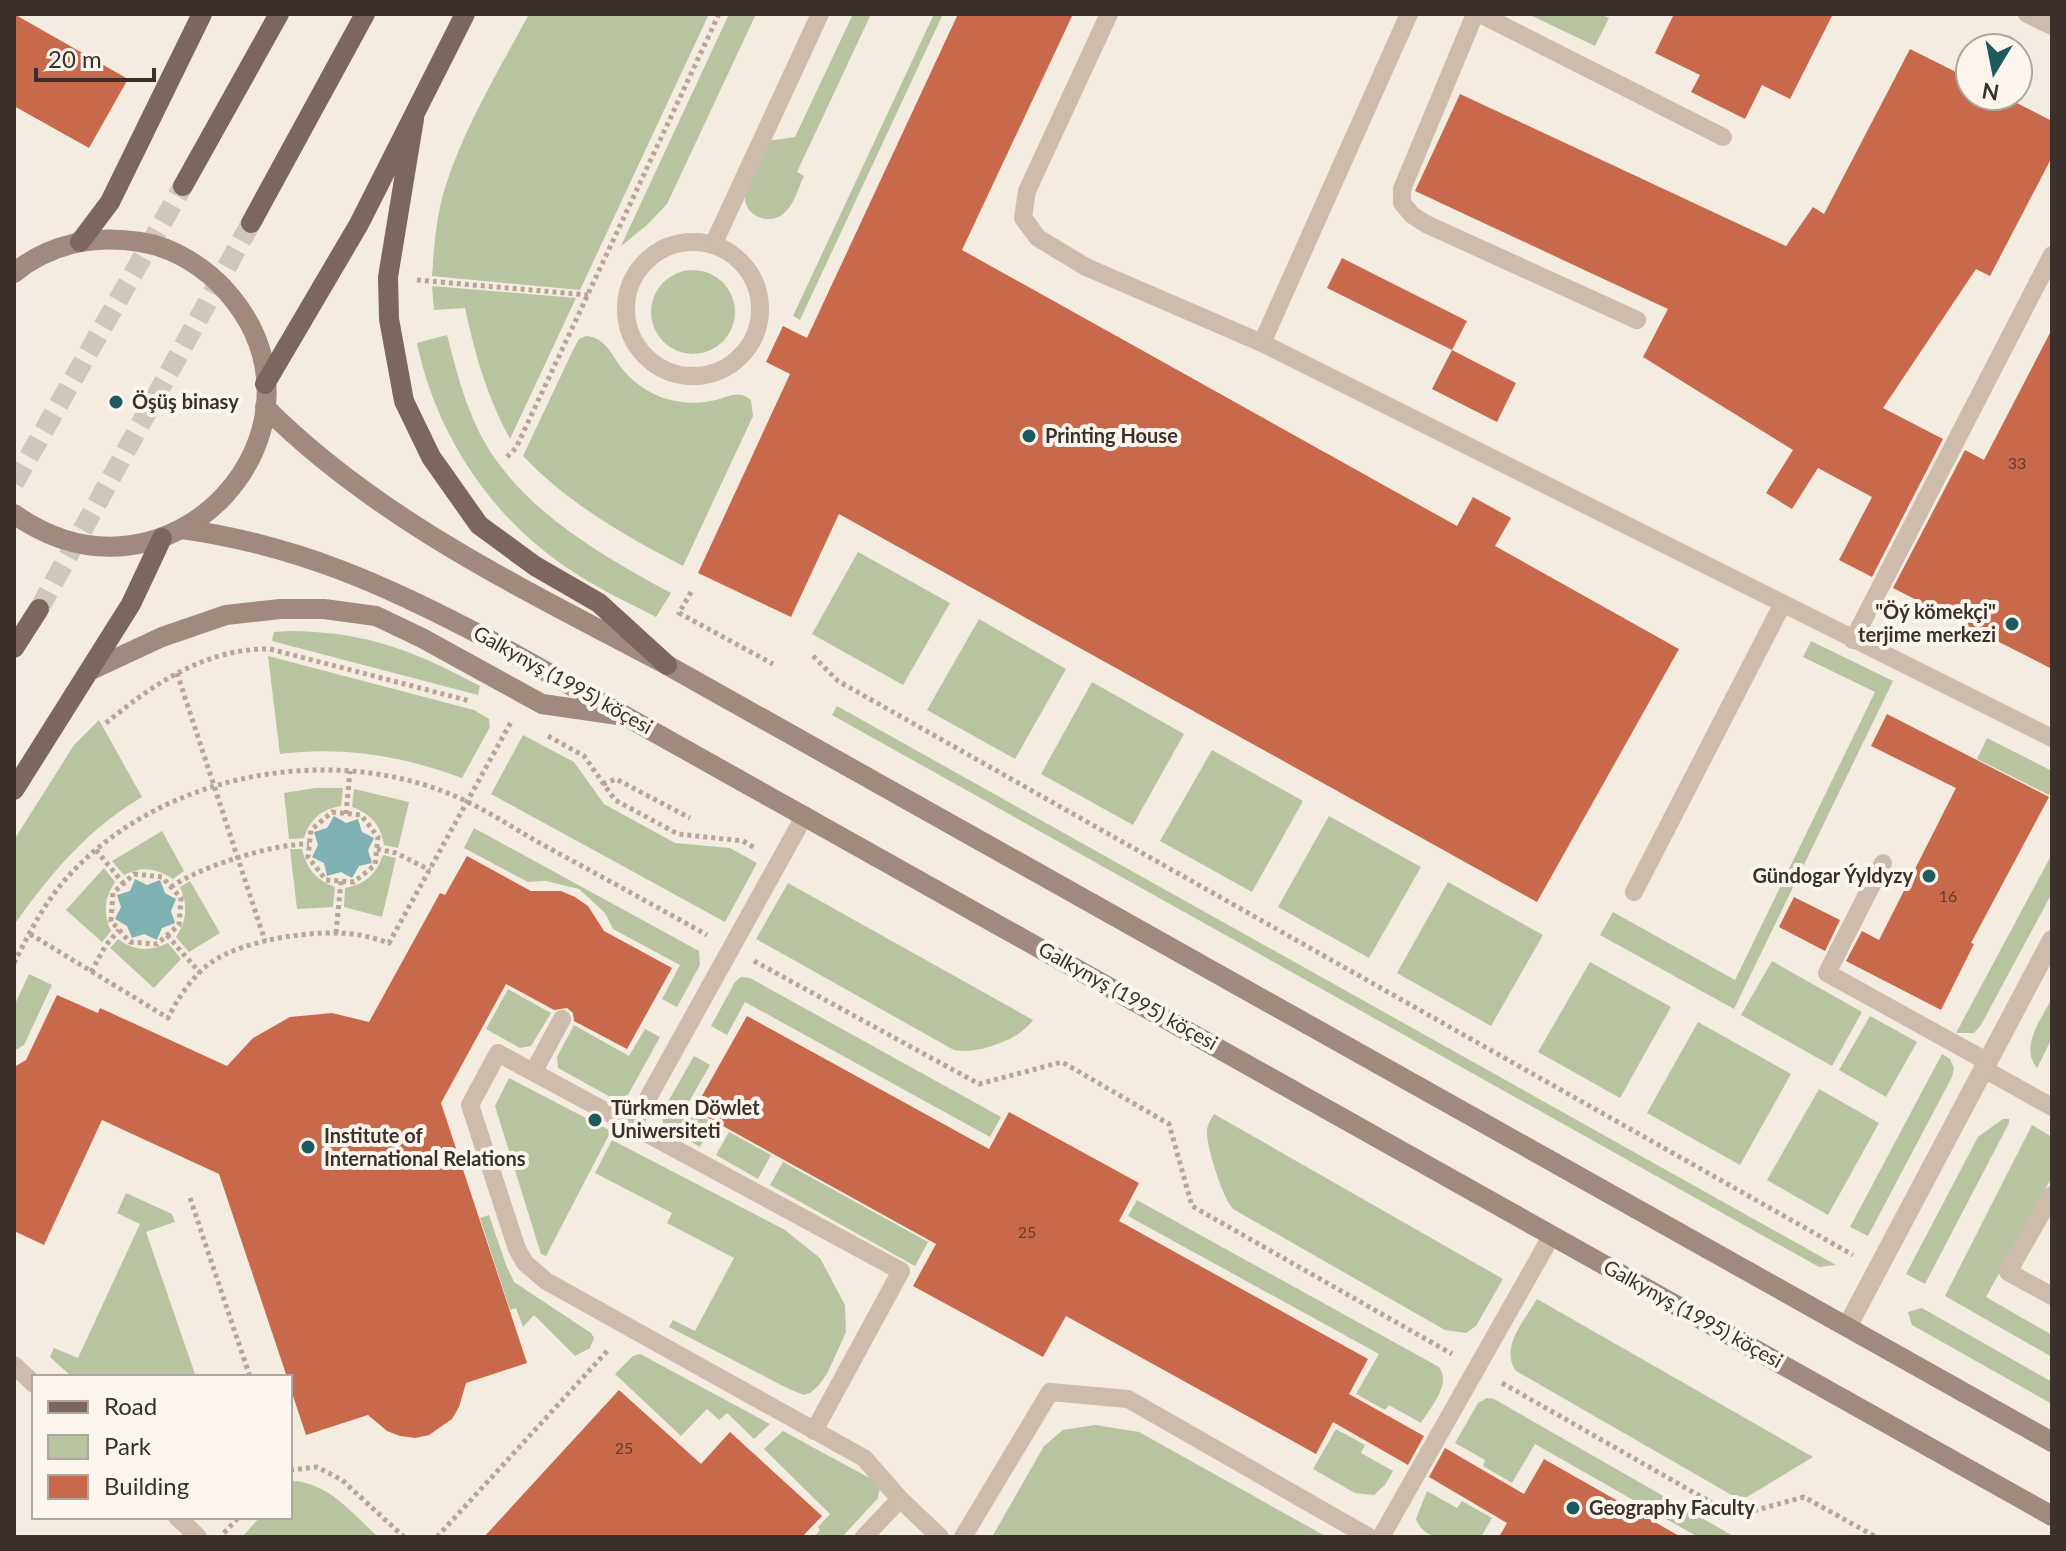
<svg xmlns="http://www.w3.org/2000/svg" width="2066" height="1551" viewBox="0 0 2066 1551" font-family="Lato,sans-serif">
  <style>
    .green { fill: #b8c4a0 }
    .water { fill: #7fb0b2 }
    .building { fill: #c8694b }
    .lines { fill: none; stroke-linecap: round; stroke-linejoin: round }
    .primary-tunnel { stroke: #cfc6bd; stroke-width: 20; stroke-dasharray: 20 10; stroke-linecap: butt }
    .path { stroke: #b9a596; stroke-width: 5; stroke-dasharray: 4 4; stroke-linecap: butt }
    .service { stroke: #cdbbac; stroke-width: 18 }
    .minor { stroke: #cdbbac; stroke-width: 20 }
    .secondary { stroke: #a18a7d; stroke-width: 20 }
    .primary { stroke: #7d675c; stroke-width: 20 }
    .poi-dot { fill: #1f5a5e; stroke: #fbf5ee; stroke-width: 3 }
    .labels { text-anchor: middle; stroke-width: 8; stroke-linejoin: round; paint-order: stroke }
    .number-label { font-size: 16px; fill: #5e3e33 }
    .poi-label { font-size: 20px; font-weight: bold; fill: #3b302b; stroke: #fbf5ee; text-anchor: start }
    .street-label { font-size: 20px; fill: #3b302b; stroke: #fbf5ee }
  </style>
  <rect width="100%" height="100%" fill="#f4ebe1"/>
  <g class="green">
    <path d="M529 14H709L580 290 432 276C434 248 436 219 444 191 463 129 498 72 529 14Z"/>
    <path d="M729 14H756L667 204 647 225 621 246Z"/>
    <path d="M853 14H871L797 172 804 176C798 188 794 206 783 214 770 225 746 217 745 199 745 186 762 155 768 141L795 137Z"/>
    <path d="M934 14 942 16 800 320 793 316Z"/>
    <path d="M1528 14H1600L1609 18 1595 46Z"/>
    <circle cx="693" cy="312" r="42"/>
    <path d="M432 286 576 298 510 439C487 396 475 355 465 308L434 310Z"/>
    <path d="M447 335C458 378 470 424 496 460 540 521 607 558 671 593L656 617C629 603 601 590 575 573 494 522 436 436 417 343Z"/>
    <path d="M586 336C608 338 612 358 625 372 635 384 652 395 667 399 680 403 697 404 711 401 725 399 738 388 751 400L753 416 683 566C625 536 569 504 523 456L574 348 579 339Z"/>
    <path d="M858 552 950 603 903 685 812 634Z"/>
    <path d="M979 619 1066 669 1015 759 927 710Z"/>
    <path d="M291 631C368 632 414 651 480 686L478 695 272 641 274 632Z"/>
    <path d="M1811 641 1893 681 1734 1009 1600 935 1613 912 1735 980 1875 692 1803 657Z"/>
    <path d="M268 656 474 710 489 719 490 727 462 778C404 756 341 746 280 754Z"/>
    <path d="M1092 682 1184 734 1133 825 1041 774Z"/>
    <path d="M837 706 1836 1265 1819 1267 832 715Z"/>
    <path d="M99 720 142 797C88 829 50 874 14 925V840L74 745Z"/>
    <path d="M523 735 574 762 604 804 675 843 730 848 757 863 725 922 491 794Z"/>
    <path d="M1987 738 2052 771V790L2049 795 1977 759Z"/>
    <path d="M1212 750 1303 801 1252 892 1160 841Z"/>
    <path d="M315 788H343L341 806C322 809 310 819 304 838L289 839 284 793Z"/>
    <path d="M354 789 409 802 398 848 384 845C381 825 371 814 352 807Z"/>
    <path d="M1329 816 1421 867 1369 958 1278 907Z"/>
    <path d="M474 828 699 951 700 965 677 1007 662 999 680 965 613 929 605 913 579 889 546 881 528 882 464 848Z"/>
    <path d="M162 831 184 871 173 879C156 868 142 866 124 875L112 861Z"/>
    <path d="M290 849H302C307 869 315 879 335 887L333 907 297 909Z"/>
    <path d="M2052 854V893L1981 1025 1974 1033H1956Z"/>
    <path d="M383 855 396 858 382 917 344 907 345 888C365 884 376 875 383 855Z"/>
    <path d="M104 868 115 882C104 898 103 913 111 931L102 942 66 910Z"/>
    <path d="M190 881 220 933 189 952 176 937C187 920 188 906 180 887Z"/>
    <path d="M1448 882 1543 935 1491 1026 1397 973Z"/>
    <path d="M788 883 1033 1020C1020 1040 976 1055 954 1050L756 939Z"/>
    <path d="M118 939C134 951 149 952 168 943L181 959 154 988 110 948Z"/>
    <path d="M1772 961 1862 1012 1832 1066 1741 1015Z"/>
    <path d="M1590 962 1671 1007 1620 1098 1538 1052Z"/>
    <path d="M29 974 52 985 24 1045 14 1051V1006Z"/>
    <path d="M741 977 750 978 1001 1117 990 1137 745 1002 727 1035 711 1026 735 982Z"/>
    <path d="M508 989 551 1013 531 1046 520 1048 486 1029Z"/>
    <path d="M2052 998V1038L2037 1068C2019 1047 2042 1018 2052 998Z"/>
    <path d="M1870 1016 1917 1042 1886 1097 1839 1070Z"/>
    <path d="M1698 1022 1791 1074 1740 1165 1647 1113Z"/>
    <path d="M574 1025 629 1056 645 1029 660 1037 628 1095 614 1099 558 1068 557 1057Z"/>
    <path d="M1942 1054 1950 1059 1954 1068 1952 1077 1868 1236 1850 1227Z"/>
    <path d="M694 1056 710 1065 686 1107 714 1123 700 1147 664 1126 661 1114Z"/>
    <path d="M509 1078 611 1131 546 1256 541 1254 495 1106Z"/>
    <path d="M1819 1089 1879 1123 1828 1215 1767 1180Z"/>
    <path d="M1214 1114 1503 1279 1476 1326 1466 1333 1445 1330 1233 1209C1223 1199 1206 1146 1207 1131 1207 1125 1211 1119 1214 1114Z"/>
    <path d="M2003 1119H2009V1123L1925 1284 1906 1274 1978 1137Z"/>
    <path d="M2032 1125 2052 1137V1177L1986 1297 2052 1335V1357L1945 1296Z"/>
    <path d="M729 1132 771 1155 758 1179 716 1155Z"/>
    <path d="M612 1140 785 1230 820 1258 845 1305 846 1332 828 1372 819 1385 810 1393 804 1395 787 1388 669 1327 673 1320 695 1331 734 1258 667 1223 672 1213 595 1173Z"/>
    <path d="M783 1162 928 1242 915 1266 770 1185Z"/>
    <path d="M126 1193 172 1214 175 1222 146 1232 196 1377H72L50 1357 54 1348 78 1358 140 1224 117 1213Z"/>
    <path d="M1137 1200 1439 1367C1452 1384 1430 1408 1421 1423L1389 1405 1385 1410 1356 1394 1379 1354 1128 1216Z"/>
    <path d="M489 1215 506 1265 514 1282 591 1333 594 1338 590 1348 575 1356 534 1315 523 1327 516 1308 510 1310 480 1218Z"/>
    <path d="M1537 1299 1813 1457 1747 1497H1735L1516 1371C1499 1348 1525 1320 1537 1299Z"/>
    <path d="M1922 1308 2052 1382V1404L1912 1325 1908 1312Z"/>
    <path d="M640 1354 644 1356 770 1424 754 1439 727 1413 719 1420 707 1409 681 1436 615 1374 633 1356Z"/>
    <path d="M1487 1398 1494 1399 1735 1537H1698L1535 1444 1512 1483 1483 1466 1485 1460 1455 1443 1478 1403Z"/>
    <path d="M1095 1425 1139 1432 1327 1537H992L1044 1446 1063 1430Z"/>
    <path d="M1336 1429 1365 1445 1361 1453 1393 1471 1385 1485 1374 1495 1355 1493 1313 1469Z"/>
    <path d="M783 1431 875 1481 880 1487 878 1498 842 1537H814L820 1530 818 1527 830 1514 764 1449Z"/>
    <path d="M293 1481C329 1483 353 1514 378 1537H242L260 1517H290V1484Z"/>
    <path d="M1427 1491 1457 1508 1462 1501 1492 1518 1481 1537C1458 1537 1425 1545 1416 1519Z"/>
  </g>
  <g class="water">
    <path d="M334 816 346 823 358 819 362 832 374 838 368 850 372 863 359 866 352 878 341 872 327 876 324 863 312 857 318 845 314 832 327 828Z"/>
    <path d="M135 879 147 885 160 880 165 893 176 899 171 911 175 923 162 928 157 940 144 934 132 938 127 926 115 919 121 907 117 895 130 891Z"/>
  </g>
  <g class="building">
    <path d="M14 14 128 79 89 148 14 106Z"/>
    <path d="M958 14H1073L962 250 1457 526 1473 497 1511 518 1495 546 1679 649 1537 902 839 514 791 617 698 573 790 374 766 362 783 326 807 338Z"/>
    <path d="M1674 14H1833L1790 99 1762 85 1745 119 1691 92 1700 75 1655 53Z"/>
    <path d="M1910 49 1970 79V96H2003L2052 121V157L1990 276 1976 269 1883 408 1943 439 1872 577 1839 560 1872 497 1818 468 1792 509 1766 493 1793 450 1643 357 1668 309 1415 191 1460 94 1786 246 1813 207 1824 214Z"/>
    <path d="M1342 258 1467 321 1452 350 1327 288Z"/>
    <path d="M2052 329V669L1893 588 1965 450 1984 460Z"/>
    <path d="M1452 350 1516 383 1497 422 1432 389Z"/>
    <path d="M1887 714 2049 797 1971 943 1974 944 1941 1010 1846 961 1862 931 1879 940 1956 788 1871 746Z"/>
    <path d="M467 856 531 891H561L575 897 588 906 604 931 672 968 627 1049 574 1021 573 1013 567 1008 554 1010 506 984 441 1103 527 1363 466 1383 459 1407 452 1419 429 1435 415 1438 400 1436 387 1431 368 1415 306 1435 290 1387V1377H287L219 1174 102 1120 44 1245 14 1231V1067L26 1060 57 995 98 1013 100 1008 227 1066 253 1038 290 1017 332 1013 369 1022 440 893 445 895Z"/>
    <path d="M1794 897 1840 920 1825 951 1779 927Z"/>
    <path d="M747 1016 989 1149 1009 1112 1139 1183 1119 1221 1368 1359 1349 1394 1424 1436 1408 1465 1333 1422 1316 1454 1066 1316 1043 1357 913 1286 936 1244 694 1110Z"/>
    <path d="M619 1390 701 1464 730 1432 822 1516 802 1537H484Z"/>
    <path d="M1445 1448 1524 1494 1544 1459 1681 1537H1499L1507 1523 1429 1477Z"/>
  </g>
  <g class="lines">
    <g class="primary-tunnel">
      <path d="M14 483 183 186"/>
      <path d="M39 609 251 223"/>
    </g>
    <g class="path">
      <path d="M417 280 588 295"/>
      <path d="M507 457 516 448 719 14"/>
      <path d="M691 592 679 613 773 664"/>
      <path d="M813 656 838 681 1853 1255"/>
      <path d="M177 673 265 941"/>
      <path d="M106 723C153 684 206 648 270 649L470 701"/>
      <path d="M548 736 584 756 615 800 678 834 743 841 755 848"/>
      <path d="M603 784 616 779 690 818"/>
      <path d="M332 812 361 815 378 837 375 865 354 882 326 880 308 857 311 830Z"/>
      <path d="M346 814 350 771"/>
      <path d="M377 849 396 853 430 870"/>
      <path d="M96 850 124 884"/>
      <path d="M134 874 162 877 181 898 179 925 157 944 130 942 111 921 113 893Z"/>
      <path d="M171 887C199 867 275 843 309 844"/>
      <path d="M336 933 341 881"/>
      <path d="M30 934 168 1018C178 998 191 978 209 964 242 939 320 928 360 935 370 937 380 940 389 943L511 722"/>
      <path d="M167 935 200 973"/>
      <path d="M754 961 979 1084 1062 1062 1169 1124 1192 1206 1452 1354"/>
      <path d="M14 963C29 934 43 905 65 880 155 777 319 743 445 792 477 804 507 824 536 841 593 872 650 903 707 935"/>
      <path d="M91 972 106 945 119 930"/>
      <path d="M190 1198 250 1377"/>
      <path d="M1502 1383 1735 1516 1804 1497 1876 1537"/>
      <path d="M290 1470 317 1467 342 1480 404 1537"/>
      <path d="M224 1533 239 1517"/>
      <path d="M437 1537 609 1349"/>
    </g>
    <g class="service">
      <path d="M1109 14 1027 191 1023 218 1038 238 1086 267 1262 343 2052 738"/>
      <path d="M1475 14 1402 189V203L1412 215 1426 224 1637 320"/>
      <path d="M1480 14 1723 137"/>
      <path d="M2027 14 2052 26"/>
      <circle cx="693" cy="309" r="67"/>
      <path d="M713 245 820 14"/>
      <path d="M1262 343 1409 14"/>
      <path d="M1853 640 2052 255"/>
      <path d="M1883 863 1827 973 1988 1062"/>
      <path d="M1634 892 1782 605"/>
      <path d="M1984 1069 2052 1107"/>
      <path d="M534 1071 562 1019"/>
      <path d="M633 1125 805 815"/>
      <path d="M2052 1195 2008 1272 2052 1296"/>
      <path d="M14 1365 34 1384"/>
      <path d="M814 1431 901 1271 498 1053 470 1105 517 1249 525 1263 546 1281 864 1458 900 1499 864 1537"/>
      <path d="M900 1499 940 1537"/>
      <path d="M177 1517 198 1537"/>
      <path d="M963 1537 1050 1392 1128 1399 1369 1537"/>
      <path d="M1381 1537 1552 1235"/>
    </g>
    <path class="minor" d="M1847 1327 2052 940"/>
    <g class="secondary">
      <path d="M14 273C50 243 95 235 140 242 173 247 205 267 227 292 347 428 171 625 14 514"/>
      <path d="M265 407C379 521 526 590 667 665L2052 1442"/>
      <path d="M182 529C297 545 386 585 488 639L2052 1516"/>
      <path d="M89 671 162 637 226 615 280 609H324L376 616 422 638 542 704 618 715"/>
    </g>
    <g class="primary">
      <path d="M414 119 388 277 389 319 404 401 431 457 479 525 535 566 599 603 667 665"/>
      <path d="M183 186 279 14"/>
      <path d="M251 223 365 14"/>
      <path d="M80 242 110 202 202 14"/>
      <path d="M265 384 359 224 465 14"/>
      <path d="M14 648 39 609"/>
      <path d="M14 790 131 604 162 538"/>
    </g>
  </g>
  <g class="poi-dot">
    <circle cx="116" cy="402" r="8"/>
    <circle cx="1029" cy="436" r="8"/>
    <circle cx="2012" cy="624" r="8"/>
    <circle cx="1929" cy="876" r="8"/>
    <circle cx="595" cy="1120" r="8"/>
    <circle cx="308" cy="1147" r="8"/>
    <circle cx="1573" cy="1508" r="8"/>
  </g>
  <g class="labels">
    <g class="number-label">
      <text x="2017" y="469">33</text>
      <text x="1948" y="902">16</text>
      <text x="1027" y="1238">25</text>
      <text x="624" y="1454">25</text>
    </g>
    <g class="poi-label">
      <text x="132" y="409">Öşüş binasy</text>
      <text x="1045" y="443">Printing House</text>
      <text x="1996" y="619" text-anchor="end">"Öý kömekçi"<tspan x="1996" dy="23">terjime merkezi</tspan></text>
      <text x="1913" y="883" text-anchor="end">Gündogar Ýyldyzy</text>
      <text x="611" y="1115">Türkmen Döwlet<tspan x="611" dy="23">Uniwersiteti</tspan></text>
      <text x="324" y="1143">Institute of<tspan x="324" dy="23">International Relations</tspan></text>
      <text x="1589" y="1515">Geography Faculty</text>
    </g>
    <g class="street-label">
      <text transform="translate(563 680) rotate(29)" y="7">Galkynyş (1995) köçesi</text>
      <text transform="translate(1128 996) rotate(29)" y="7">Galkynyş (1995) köçesi</text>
      <text transform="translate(1693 1314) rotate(29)" y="7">Galkynyş (1995) köçesi</text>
    </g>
  </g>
  <rect width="2066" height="1551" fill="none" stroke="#3b302b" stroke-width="32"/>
  <rect x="32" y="1375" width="260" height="144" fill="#fbf5ee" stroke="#aea6a0" stroke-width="2"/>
  <rect x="48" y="1401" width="40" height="12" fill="#7d675c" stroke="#aea6a0" stroke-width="2"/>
  <text x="104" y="1415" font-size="24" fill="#3b302b">Road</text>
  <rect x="48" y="1435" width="40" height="24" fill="#b8c4a0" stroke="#aea6a0" stroke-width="2"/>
  <text x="104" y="1455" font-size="24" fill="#3b302b">Park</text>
  <rect x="48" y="1475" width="40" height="24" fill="#c8694b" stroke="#aea6a0" stroke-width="2"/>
  <text x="104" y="1495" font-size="24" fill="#3b302b">Building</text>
  <g transform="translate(1994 72) rotate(190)"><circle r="38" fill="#fbf5ee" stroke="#aea6a0" stroke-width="2"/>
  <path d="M0-6L14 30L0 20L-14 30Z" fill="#1f5a5e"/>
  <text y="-12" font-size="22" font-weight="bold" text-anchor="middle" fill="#3b302b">N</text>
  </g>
  <path d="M36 68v12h118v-12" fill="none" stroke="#3b302b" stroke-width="4"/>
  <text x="48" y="68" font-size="24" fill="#3b302b" stroke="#fbf5ee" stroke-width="6" paint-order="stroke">20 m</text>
</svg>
